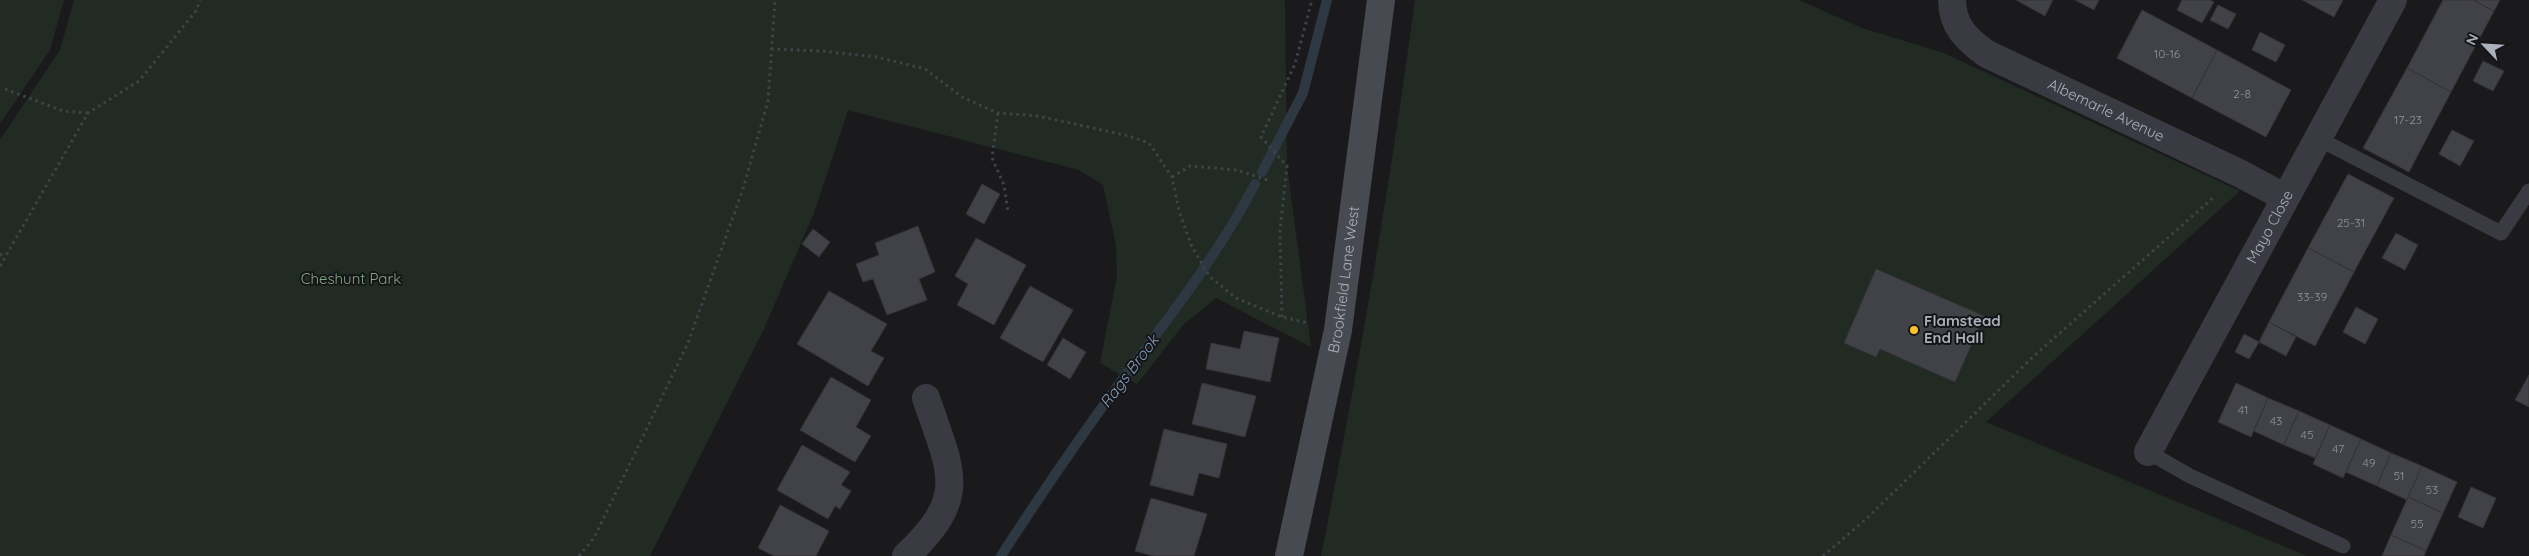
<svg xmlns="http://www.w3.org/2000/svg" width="2529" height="556" viewBox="0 0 2529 556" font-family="Quicksand,sans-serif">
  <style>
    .green { fill: #212b23 }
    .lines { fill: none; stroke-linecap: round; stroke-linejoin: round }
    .stream { stroke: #2e3842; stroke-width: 10 }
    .building { fill: #414247; stroke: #343339 }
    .path { stroke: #404249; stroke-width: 3; stroke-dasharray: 2.5 4; stroke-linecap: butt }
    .service { stroke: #3a3b42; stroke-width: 15 }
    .minor { stroke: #3a3b42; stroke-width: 28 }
    .secondary { stroke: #484a52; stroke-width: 28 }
    .poi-dot { fill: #ffc22f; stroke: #151517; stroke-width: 2 }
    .labels { text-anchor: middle; stroke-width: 4; stroke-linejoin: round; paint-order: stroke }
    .number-label { font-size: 12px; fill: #9094a0 }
    .street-label { font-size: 15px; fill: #abb0bd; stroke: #151517 }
    .park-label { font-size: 15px; fill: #81a985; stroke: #151517 }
    .poi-label { font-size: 15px; font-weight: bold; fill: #abb0bd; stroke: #151517; text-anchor: start }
    .water-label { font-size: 16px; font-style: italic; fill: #809cba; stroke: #151517 }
  </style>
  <rect width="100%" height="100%" fill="#1a1a1c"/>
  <g class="green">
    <path d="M0 0H64L50 50 0 124Z"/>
    <path d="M74 0H1285L1287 166 1311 347 1216 298 1183 325 1137 384 1100 363 1117 276 1116 245 1103 185 1079 170 848 110 814 213 764 329 650 556H0V140L60 50Z"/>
    <path d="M1415 0H1799L1862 28 1944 53 2240 191 1986 422 2307 556H1321C1358 371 1390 187 1415 0Z"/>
  </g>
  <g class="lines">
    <g class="stream">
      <path d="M1262 172 1303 93 1327 0"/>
      <path d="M1001 556C1039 497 1078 440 1119 384 1167 320 1218 255 1255 184"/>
    </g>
  </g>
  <g class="building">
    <path d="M2016 0H2053L2045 16Z"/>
    <path d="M2075 0H2099L2094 10Z"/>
    <path d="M2182 0H2210L2214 2 2202 23 2177 10Z"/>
    <path d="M2302 0H2343L2334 17Z"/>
    <path d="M2443 0H2473L2494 11 2451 92 2407 68Z"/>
    <path d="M2473 0H2500L2494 11Z"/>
    <path d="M2218 5 2236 14 2228 29 2210 20Z"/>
    <path d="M2142 10 2217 50 2192 98 2117 58Z"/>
    <path d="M2260 32 2285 45 2276 62 2252 50Z"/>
    <path d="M2217 50 2291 90 2266 137 2192 98Z"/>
    <path d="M2483 61 2504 71 2493 91 2473 81Z"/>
    <path d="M2407 68 2451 92 2409 172 2363 148Z"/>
    <path d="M2452 130 2474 141 2460 166 2439 154Z"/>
    <path d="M2348 174 2394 198 2354 272 2308 248Z"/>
    <path d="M982 184 1000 194 984 224 966 214Z"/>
    <path d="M918 226 935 272 919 279 927 300 887 315 873 279 863 282 856 264 879 255 875 243Z"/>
    <path d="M813 229 830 242 819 257 802 244Z"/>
    <path d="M2396 233 2418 245 2405 270 2382 258Z"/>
    <path d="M976 238 1026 265 994 325 957 305 968 284 955 276Z"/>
    <path d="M2308 248 2354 272 2315 346 2269 322Z"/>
    <path d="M1876 269 1984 316 1955 382 1880 349 1876 357 1844 343Z"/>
    <path d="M1030 286 1073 310 1043 362 1000 338Z"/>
    <path d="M829 291 887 324 871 351 884 358 868 386 797 344Z"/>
    <path d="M2356 307 2378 319 2365 344 2343 332Z"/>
    <path d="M2269 322 2296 337 2286 356 2259 342Z"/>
    <path d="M1244 331 1279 338 1270 382 1206 369 1211 343 1240 349Z"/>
    <path d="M2244 334 2259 342 2249 359 2235 352Z"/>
    <path d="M1063 338 1086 352 1070 379 1047 365Z"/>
    <path d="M2529 375V407L2515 400Z"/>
    <path d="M831 377 871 400 856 427 871 436 855 462 800 430Z"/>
    <path d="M1202 383 1256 396 1245 437 1192 424Z"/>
    <path d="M2236 383 2268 398 2251 437 2218 422Z"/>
    <path d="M2268 398 2299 411 2284 445 2254 431Z"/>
    <path d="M2299 411 2330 425 2315 458 2284 445Z"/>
    <path d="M2330 425 2361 439 2343 478 2313 464Z"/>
    <path d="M1164 429 1227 444 1219 478 1199 473 1193 496 1150 485Z"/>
    <path d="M2361 439 2391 453 2377 486 2346 472Z"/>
    <path d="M802 445 850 472 841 485 851 491 840 509 835 506 828 519 777 490Z"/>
    <path d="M2391 453 2422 466 2407 500 2377 486Z"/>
    <path d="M2422 466 2457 482 2443 513 2408 497Z"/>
    <path d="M2471 487 2496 498 2483 528 2458 517Z"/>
    <path d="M2408 497 2443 513 2426 551 2391 535Z"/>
    <path d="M1151 498 1207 514 1194 556H1153L1135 551Z"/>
    <path d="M780 505 829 531 816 556H774L758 548Z"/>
    <path d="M2391 535 2426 551 2424 556H2382Z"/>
  </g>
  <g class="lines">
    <g class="path">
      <path d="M771 49 822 51 877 57 925 69 962 97 998 113 1038 116 1129 136 1149 143 1172 177 1179 211 1192 247 1210 277 1236 298 1282 317 1308 323"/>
      <path d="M5 89 63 111 88 113"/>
      <path d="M998 113 992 158 1004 185 1008 212"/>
      <path d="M1172 177 1190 166 1237 170 1270 181"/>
      <path d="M0 254 5 258"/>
      <path d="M0 266 88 113 139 81 196 11 200 0"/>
      <path d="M1282 317 1280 230 1287 166 1261 137 1295 64 1312 0"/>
      <path d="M579 556 594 538 688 343 743 189 768 101 775 0"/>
      <path d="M1823 556 1866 519 2035 355 2214 197"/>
    </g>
    <g class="service">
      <path d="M2317 138 2501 233 2529 191"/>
      <path d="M2148 452 2190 476 2343 546"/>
    </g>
    <g class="minor">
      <path id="s1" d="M1952 0C1952 26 1967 40 1987 54L2241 174 2284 197"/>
      <path id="s2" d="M2148 452 2393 0"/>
      <path d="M906 556C970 496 951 472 926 398"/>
    </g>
    <path class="secondary" id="s3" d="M1289 556 1338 330 1381 0"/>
  </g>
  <circle class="poi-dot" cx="1914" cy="330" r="5"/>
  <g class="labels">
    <g class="number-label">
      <text x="2167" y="58">10-16</text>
      <text x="2242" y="98">2-8</text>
      <text x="2408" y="124">17-23</text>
      <text x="2351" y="227">25-31</text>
      <text x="2312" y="301">33-39</text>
      <text x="2243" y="414">41</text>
      <text x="2276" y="425">43</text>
      <text x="2307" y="439">45</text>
      <text x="2338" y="453">47</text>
      <text x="2369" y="467">49</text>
      <text x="2399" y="480">51</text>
      <text x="2432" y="494">53</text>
      <text x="2417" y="528">55</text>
    </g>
    <g class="street-label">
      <text dy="5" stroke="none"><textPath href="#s1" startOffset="199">Albemarle Avenue</textPath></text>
      <text dy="5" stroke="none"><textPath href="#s2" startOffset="256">Mayo Close</textPath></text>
      <text dy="5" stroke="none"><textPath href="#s3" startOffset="282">Brookfield Lane West</textPath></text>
    </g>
    <g class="park-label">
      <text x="351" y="284">Cheshunt Park</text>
    </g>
    <g class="poi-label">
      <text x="1924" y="326">Flamstead<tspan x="1924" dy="17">End Hall</tspan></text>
    </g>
    <g class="water-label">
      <text transform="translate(1129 371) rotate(-53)" y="6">Rags Brook</text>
    </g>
  </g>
  <g transform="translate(2484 45) rotate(295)" stroke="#151517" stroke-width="4" paint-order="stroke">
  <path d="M0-4L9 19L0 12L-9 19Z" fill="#abb0bd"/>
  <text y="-8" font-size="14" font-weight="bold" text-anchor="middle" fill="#abb0bd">N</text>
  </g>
</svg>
